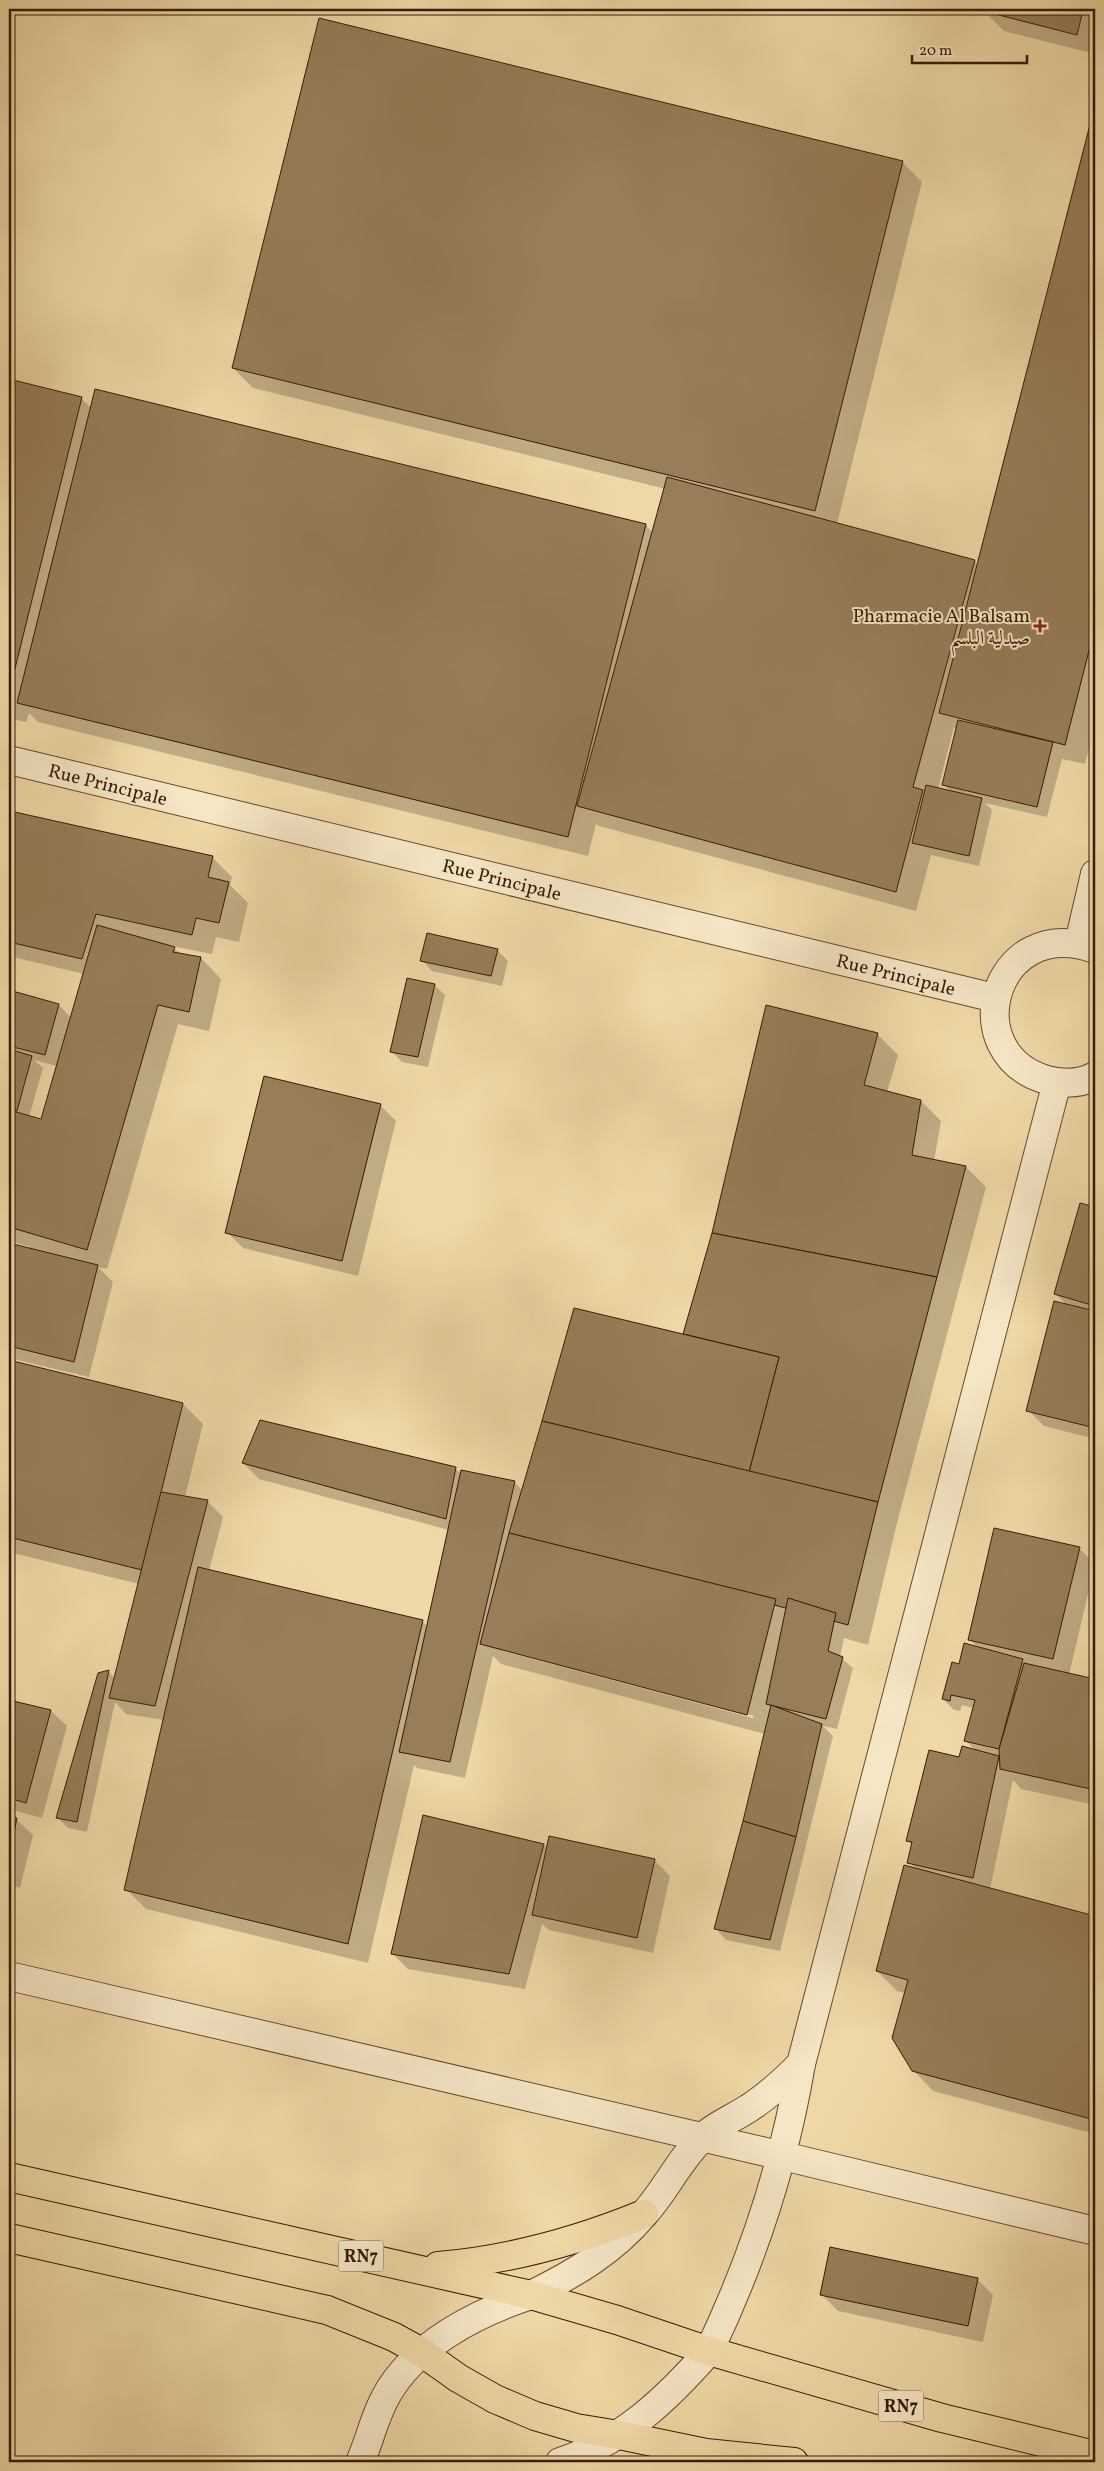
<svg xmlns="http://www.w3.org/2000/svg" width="1104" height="2471" viewBox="0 0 1104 2471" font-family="Vollkorn,Amiri,serif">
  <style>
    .shadow { fill: #0003; fill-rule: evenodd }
    .building { fill: #977d58; stroke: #371b03 }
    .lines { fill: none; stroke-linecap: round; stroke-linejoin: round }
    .minor-casing { stroke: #654a2c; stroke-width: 30 }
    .tertiary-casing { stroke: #654a2c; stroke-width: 30 }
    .primary-casing { stroke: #371b03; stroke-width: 30 }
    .trunk-casing { stroke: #371b03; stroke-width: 30 }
    .minor { stroke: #f5e6c6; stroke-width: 28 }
    .tertiary { stroke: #f5e6c6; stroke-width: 28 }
    .primary { stroke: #efd8a7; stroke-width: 28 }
    .trunk { stroke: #efd8a7; stroke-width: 28 }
    .poi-dot { fill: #8f2418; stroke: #f5e6c6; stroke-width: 2 }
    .labels { text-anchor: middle; stroke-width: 4; stroke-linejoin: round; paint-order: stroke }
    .shield { fill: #f5e6c6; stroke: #70583e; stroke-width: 1 }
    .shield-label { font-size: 18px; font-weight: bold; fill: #371b03 }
    .poi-label { font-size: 19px; fill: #371b03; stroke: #f5e6c6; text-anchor: end }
    .street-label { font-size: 19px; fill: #371b03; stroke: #f5e6c6 }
  </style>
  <rect width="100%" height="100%" fill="#efd8a7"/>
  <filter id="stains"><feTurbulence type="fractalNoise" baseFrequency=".004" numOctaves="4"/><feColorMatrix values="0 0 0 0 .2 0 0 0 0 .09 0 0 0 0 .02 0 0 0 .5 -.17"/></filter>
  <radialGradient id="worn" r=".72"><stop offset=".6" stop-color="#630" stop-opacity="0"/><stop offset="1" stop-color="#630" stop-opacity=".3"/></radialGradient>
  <g class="shadow">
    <path d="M985 9H1095V54L1004 31 984 11Z"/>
    <path d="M1095 110V724L1085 764 1062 759 1047 817 985 803 992 810 979 866 931 855 916 911 599 826 596 824 588 856 38 722 29 713 26 722 9 718V381L81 398 91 408 646 525 653 533 666 489 253 388 233 368 902 162 922 182 837 524 974 561 978 565ZM954 727 957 730 944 785 951 792 938 789Z"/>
    <path d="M11 813 212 857 232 877 230 885 248 903 239 942 216 937 212 954 172 946 181 955 201 958 221 979 209 1031 178 1024 107 1269 98 1267 113 1282 89 1377 9 1358V1244L30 1249V1247L9 1241V991L59 1005 71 1018 84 974 9 956V824ZM34 1060 57 1066 42 1121 29 1117 43 1068Z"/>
    <path d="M497 950 508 961 502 986 432 971 422 960Z"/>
    <path d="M434 985 445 995 428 1067 402 1062 391 1051Z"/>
    <path d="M767 1007 878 1035 898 1055 887 1092 921 1101 941 1121 934 1161 966 1167 986 1187 897 1523 868 1645 844 1638 840 1657 853 1668 837 1729 823 1726 833 1736 780 1951 726 1940 716 1929 765 1734 501 1664 493 1656 465 1778 417 1768 414 1765 368 1963 146 1909 126 1889 164 1720 126 1714 115 1702 87 1832 68 1828 57 1817 109 1672 115 1678 139 1584 9 1552V1361L183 1404 203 1424 185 1497 207 1501 223 1517 209 1571 422 1621 428 1627 449 1530 259 1479 243 1463 455 1468 462 1475 514 1482 524 1492 684 1335 713 1233ZM503 1649 754 1716 753 1718 503 1651Z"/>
    <path d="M380 1105 396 1121 358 1276 243 1248 227 1232Z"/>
    <path d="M1080 1205 1095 1209V1439L1044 1426 1028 1410 1068 1306 1055 1293Z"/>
    <path d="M1079 1548 1095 1564 1069 1675 1095 1680V1805L1021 1789 1013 1780 990 1889 1095 1918V2134L933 2091 913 2070 905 1993 897 1991 877 1971 917 1870 909 1862 913 1846 908 1841 960 1759 976 1751 966 1741 974 1708 962 1705 960 1711 954 1710 943 1699 960 1666 979 1649 970 1640Z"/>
    <path d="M9 1701 51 1711 67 1726 42 1818 9 1809Z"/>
    <path d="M9 1817 17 1820 33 1835 20 1888 9 1885Z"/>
    <path d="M544 1845 548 1849 654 1860 670 1876 653 1953 549 1930 542 1924 525 1989 408 1969 392 1953Z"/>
    <path d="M977 2279 993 2295 983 2342 838 2311 822 2295Z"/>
  </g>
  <g class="building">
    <path d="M984 9H1095V12L1083 10 1077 35 983 11Z"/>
    <path d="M319 18 903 161 815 511 232 368Z"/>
    <path d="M1095 105V627L1065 745 939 713Z"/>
    <path d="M9 379 82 397 9 693Z"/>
    <path d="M95 389 646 524 568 837 17 703Z"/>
    <path d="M667 477 975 560 913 787 923 790 896 892 577 806Z"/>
    <path d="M958 720 1053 742 1037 807 942 785Z"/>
    <path d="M926 785 982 798 969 856 912 843Z"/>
    <path d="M10 811 213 856 208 877 229 882 219 923 196 918 192 935 96 914 82 959 9 942Z"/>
    <path d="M97 925 175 947 173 952 201 957 189 1012 158 1005 87 1250 9 1227V1110L41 1119Z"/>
    <path d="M427 933 498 949 491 976 420 961Z"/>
    <path d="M407 978 435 984 418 1057 390 1052Z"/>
    <path d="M9 990 59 1004 45 1055 9 1046Z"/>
    <path d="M766 1005 878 1033 864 1085 921 1100 912 1155 966 1166 937 1277 712 1233Z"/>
    <path d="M9 1049 32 1056 17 1111 9 1108Z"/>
    <path d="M264 1076 381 1104 342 1261 225 1233Z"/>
    <path d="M1080 1203 1095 1207V1306L1054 1294Z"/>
    <path d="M712 1233 937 1277 878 1502 749 1472 779 1357 683 1334Z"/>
    <path d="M9 1243 98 1265 74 1362 9 1346Z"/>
    <path d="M1054 1301 1095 1311V1412L1091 1427 1026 1411Z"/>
    <path d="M574 1308 779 1357 749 1472 542 1421Z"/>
    <path d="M9 1360 183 1403 142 1570 9 1537Z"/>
    <path d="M260 1420 456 1467 446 1519 242 1463Z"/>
    <path d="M542 1421 878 1502 848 1625 509 1533Z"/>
    <path d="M461 1470 515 1481 450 1762 399 1752Z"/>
    <path d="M161 1492 208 1500 155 1706 109 1698Z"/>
    <path d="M994 1528 1080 1547 1053 1659 968 1640Z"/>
    <path d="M509 1533 776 1599 747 1715 480 1644Z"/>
    <path d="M198 1567 423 1620 348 1944 124 1890Z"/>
    <path d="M788 1598 836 1613 828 1651 843 1657 826 1719 766 1704Z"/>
    <path d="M964 1643 1023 1659 999 1749 964 1741 975 1700 951 1695 950 1701 942 1699 952 1662 959 1664Z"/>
    <path d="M1024 1663 1095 1679V1790L1000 1769 999 1749Z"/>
    <path d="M109 1670 77 1822 56 1818 98 1673Z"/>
    <path d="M9 1700 51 1710 26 1803 9 1798Z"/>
    <path d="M771 1705 822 1724 796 1837 743 1821Z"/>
    <path d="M962 1746 999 1756 973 1878 907 1863 912 1842 906 1841 929 1750 959 1757Z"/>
    <path d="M423 1815 544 1844 509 1974 391 1954Z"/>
    <path d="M9 1816 17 1818 9 1856Z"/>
    <path d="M743 1821 796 1837 770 1940 714 1929Z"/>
    <path d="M549 1836 655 1859 637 1938 532 1915Z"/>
    <path d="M904 1865 1095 1916V2120L912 2071 892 2038 908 1980 876 1971Z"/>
    <path d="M830 2247 978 2278 968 2326 820 2295Z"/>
  </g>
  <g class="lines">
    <g class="minor-casing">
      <g id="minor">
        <path d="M9 760 995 998"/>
        <path d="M1079 943 1095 874"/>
        <path d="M1095 949C993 913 955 1054 1047 1080 1063 1084 1080 1084 1095 1076"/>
        <path d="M9 1976 783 2156 1095 2231"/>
        <path d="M531 2295C574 2274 613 2251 644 2214 666 2190 680 2158 704 2136 718 2124 734 2118 749 2108 768 2096 785 2080 801 2064"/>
        <path d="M709 2351C753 2259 784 2165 801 2064L1057 1082"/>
      </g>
    </g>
    <g class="tertiary-casing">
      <g id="tertiary">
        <path d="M360 2462C370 2440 373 2421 385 2398 413 2345 476 2313 531 2295"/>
        <path d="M560 2462C622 2442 667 2399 709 2351"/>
      </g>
    </g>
    <g class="primary-casing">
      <g id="primary">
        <path d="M9 2177 531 2295 617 2320 709 2351"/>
        <path d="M9 2238 327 2310 394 2337 423 2353 458 2378 495 2399 535 2416 576 2428 619 2435"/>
        <path d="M438 2266C510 2260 578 2241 644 2214"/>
      </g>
    </g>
    <g class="trunk-casing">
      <g id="trunk">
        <path d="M709 2351 942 2418 1095 2455"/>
        <path d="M619 2435 706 2453 794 2462"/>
      </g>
    </g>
    <use href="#minor" class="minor"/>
    <use href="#tertiary" class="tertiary"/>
    <use href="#primary" class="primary"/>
    <use href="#trunk" class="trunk"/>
  </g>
  <path class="poi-dot" d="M1037.5 618.5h5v5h5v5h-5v5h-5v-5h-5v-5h5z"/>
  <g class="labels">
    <g class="shield">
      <rect x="338.5" y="2240.5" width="45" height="31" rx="4"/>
      <rect x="878.5" y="2390.5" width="45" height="31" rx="4"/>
    </g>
    <g class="shield-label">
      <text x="361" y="2262">RN7</text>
      <text x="901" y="2412">RN7</text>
    </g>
    <g class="poi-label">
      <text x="1030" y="622">Pharmacie Al Balsam<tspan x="1030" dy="22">صيدلية البلسم</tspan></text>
    </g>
    <g class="street-label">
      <text transform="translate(108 784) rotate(14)" y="7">Rue Principale</text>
      <text transform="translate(502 879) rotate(14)" y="7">Rue Principale</text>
      <text transform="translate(896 974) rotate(14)" y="7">Rue Principale</text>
    </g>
  </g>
  <rect width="1104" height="2471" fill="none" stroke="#efd8a7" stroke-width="30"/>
  <rect x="10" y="10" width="1084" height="2451" fill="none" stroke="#371b03" stroke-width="2.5"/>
  <rect x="15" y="15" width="1074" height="2441" fill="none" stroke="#371b03"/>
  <path d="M912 55v8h115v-8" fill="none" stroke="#371b03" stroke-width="2.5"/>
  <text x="919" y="55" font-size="15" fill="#371b03" stroke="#f5e6c6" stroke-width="4" paint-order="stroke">20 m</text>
  <rect width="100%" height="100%" filter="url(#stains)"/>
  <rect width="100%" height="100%" fill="url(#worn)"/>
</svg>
